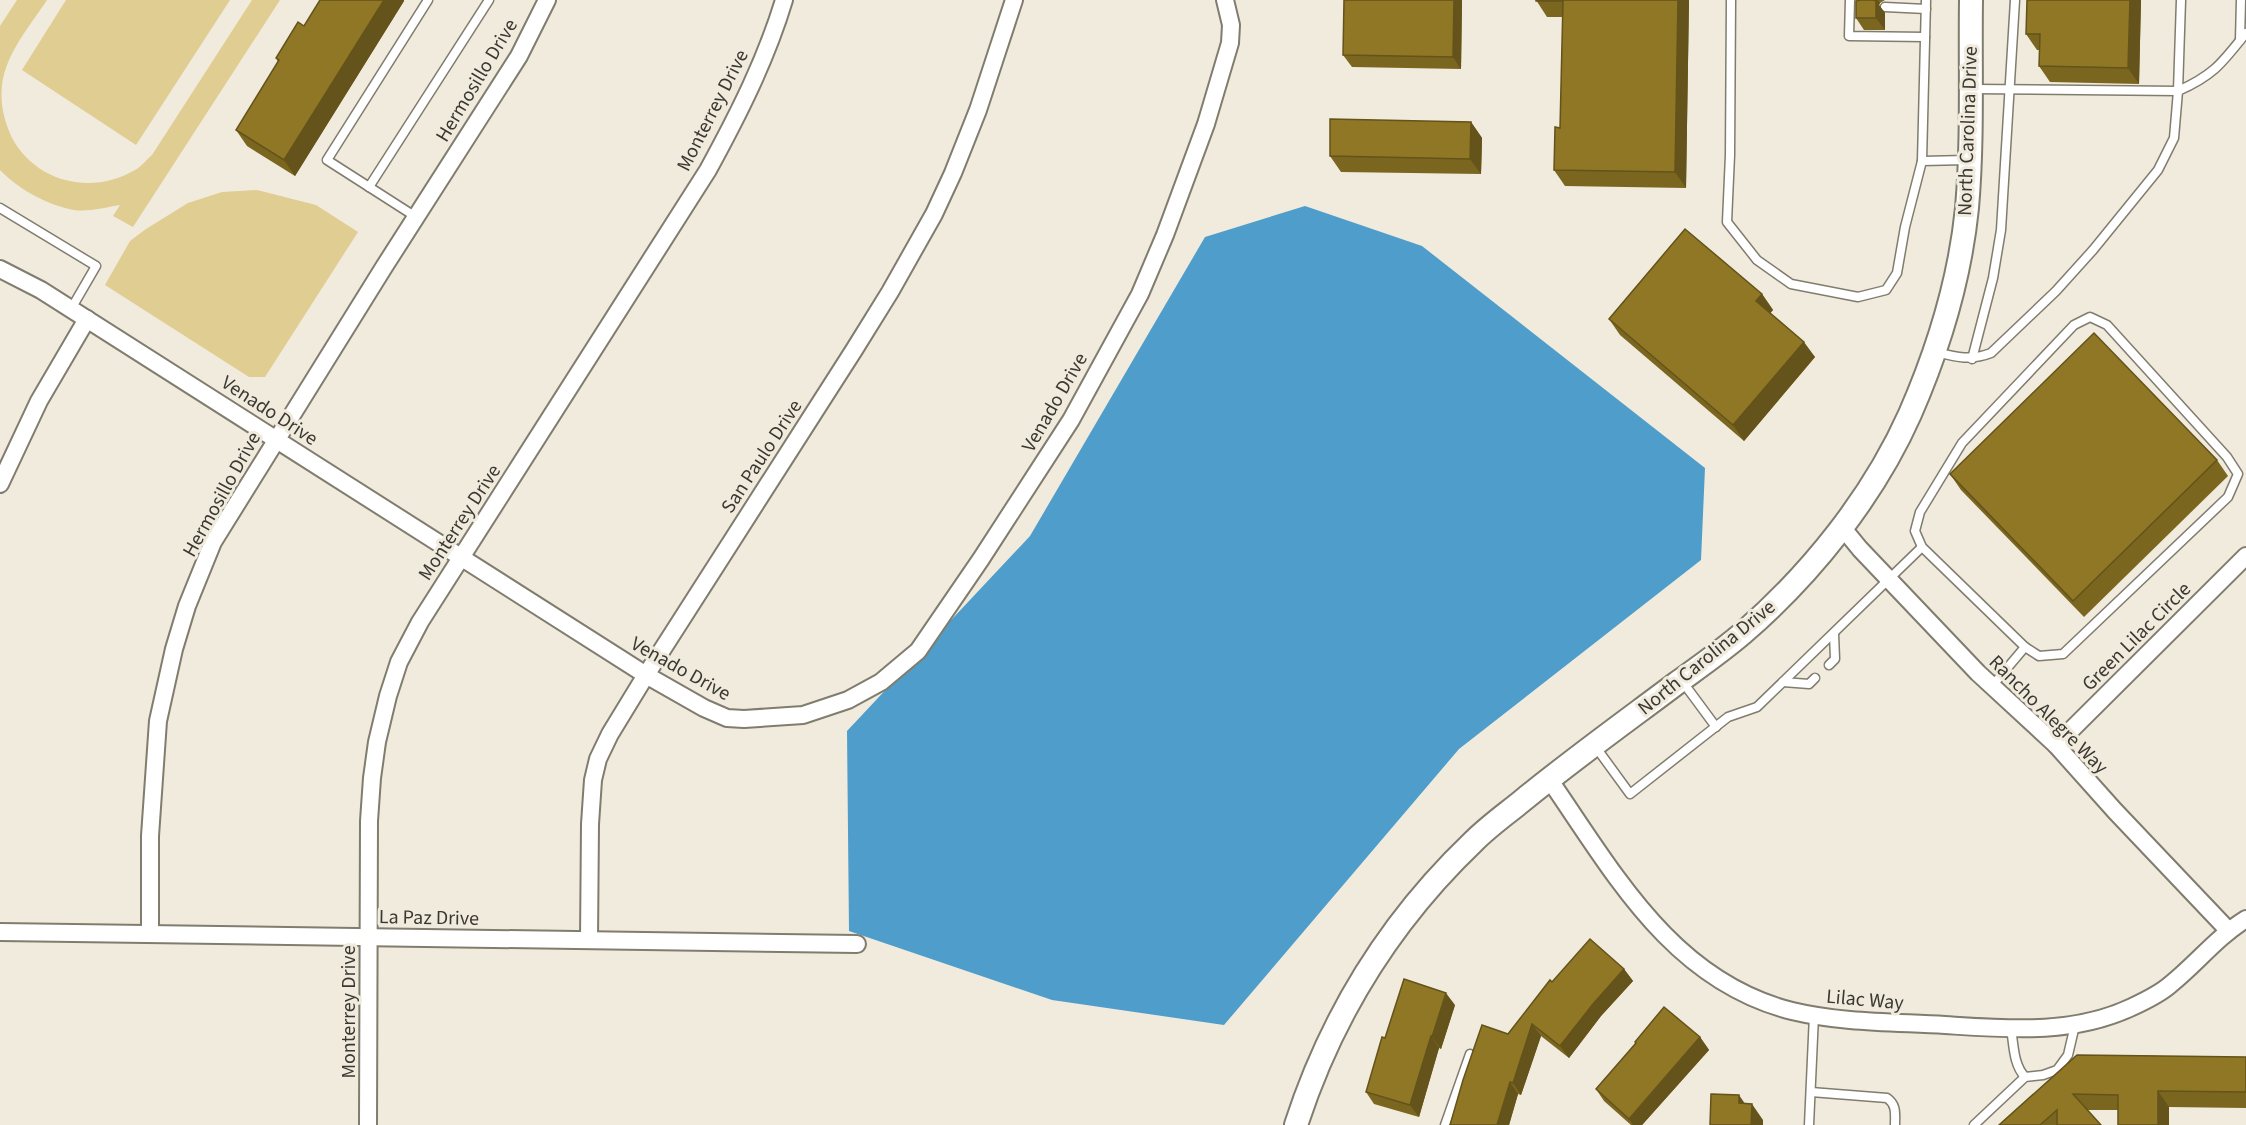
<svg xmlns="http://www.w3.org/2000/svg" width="2246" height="1125" viewBox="0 0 2246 1125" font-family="'Source Sans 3',sans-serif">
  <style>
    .green { fill: #e0cd91 }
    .water { fill: #4f9dcb }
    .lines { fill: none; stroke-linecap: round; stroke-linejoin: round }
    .lane-casing { stroke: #807c6e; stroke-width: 11 }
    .street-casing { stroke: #807c6e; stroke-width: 20 }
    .secondary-casing { stroke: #807c6e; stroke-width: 26 }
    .lane { stroke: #fff; stroke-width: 8 }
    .street { stroke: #fff; stroke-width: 16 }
    .secondary { stroke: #fff; stroke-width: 22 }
    .wall { fill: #7b6620 }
    .shaded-wall { fill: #64531a }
    .building { fill: #8f7725; stroke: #64531a; stroke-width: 1.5 }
    .labels { text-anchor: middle; stroke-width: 6; stroke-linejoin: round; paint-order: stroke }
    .street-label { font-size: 20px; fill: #3a3832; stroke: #f0ebdc }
  </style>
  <rect width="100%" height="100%" fill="#f0ebdc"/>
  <g class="green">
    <path d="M17 0H47C30 26 6 53 2 85 0 104 4 121 12 138 36 182 91 196 135 170 141 167 146 160 152 155L252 0H280L133 227 113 216 120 205C103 208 85 213 69 209 44 203 17 188 0 170V26Z"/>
    <path d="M66 0H230L136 145 22 70Z"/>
    <path d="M257 190 316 205 358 232 265 377H249L105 285 130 241 146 229 188 203 222 192Z"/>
  </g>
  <path class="water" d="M1305 206 1422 246 1705 468 1701 560 1459 749 1224 1025 1052 1000 849 931 847 731 1030 536 1205 237Z"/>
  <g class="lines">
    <g class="lane-casing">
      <g id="lane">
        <path d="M1731 0 1730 155 1727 222 1757 260 1791 284 1858 297 1886 290 1897 273 1905 227 1922 161 1967 160"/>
        <path d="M1850 0 1849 36 1925 37"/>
        <path d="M1885 7 1926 9"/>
        <path d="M2240 40 2241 0"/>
        <path d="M1973 89 2178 91 2181 0"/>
        <path d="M1922 161 1926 0"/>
        <path d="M369 187 489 0"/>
        <path d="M0 208 96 266 71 309"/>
        <path d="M416 217 327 160 428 0"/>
        <path d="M1936 352C1956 357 1971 361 1991 353L2056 291 2093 250 2158 170 2174 138 2178 91C2214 75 2222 63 2246 33"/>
        <path d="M1972 359 1993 278 2001 230 2015 0"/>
        <path d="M1829 665 1835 659 1834 634"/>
        <path d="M1682 681 1716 727"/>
        <path d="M1783 682 1809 684 1815 678"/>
        <path d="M1992 686 2025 647"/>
        <path d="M1595 746 1630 794 1728 717 1757 707 1922 547 1915 531 1920 512 1962 443 2074 325 2090 317 2107 325 2227 457 2238 474 2228 497 2063 654 2039 656 2025 647 1922 547"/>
        <path d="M2011 1029C2014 1045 2013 1064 2025 1077"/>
        <path d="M1811 1092 1887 1098C1897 1105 1895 1114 1895 1125"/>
        <path d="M1445 1125 1470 1054"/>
        <path d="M1809 1125 1814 1015"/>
        <path d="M1974 1125 2025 1077 2043 1075 2057 1070 2068 1055 2075 1025"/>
      </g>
    </g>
    <g class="street-casing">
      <g id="street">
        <path d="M0 269 41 290 646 675 704 708 727 718 744 719 803 715 848 700 881 682 918 651 981 559 1071 420 1140 294 1165 235 1206 124 1230 43 1231 25 1225 0"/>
        <path d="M0 484 39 401 87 319"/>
        <path d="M1842 527 1860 549 1978 673 2056 745 2115 811 2228 930"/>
        <path d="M2056 745 2246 556"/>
        <path d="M1549 779C1614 873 1672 981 1792 1011 1842 1023 1894 1022 1945 1025 2008 1029 2073 1035 2132 1007 2145 1001 2160 994 2171 984 2197 963 2217 937 2246 919"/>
        <path d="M0 932 857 944"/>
        <path d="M150 934V836L158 721 174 649 187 606 213 542 384 267 519 56 547 0"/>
        <path d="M589 940 590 824 593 780 598 759 610 734 646 675 854 350 890 292 934 214 953 173 978 110 1014 0"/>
        <path d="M368 1125 369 821 372 778 377 742 388 696 399 662 420 622 708 170C738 115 766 60 784 0"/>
      </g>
    </g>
    <g class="secondary-casing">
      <path id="secondary" d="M1296 1125C1332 1014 1390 921 1474 841 1489 826 1506 814 1522 801 1572 760 1625 722 1677 683 1699 667 1722 651 1743 633 1811 574 1873 497 1910 414 1938 350 1960 278 1967 208 1973 139 1970 69 1971 0"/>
    </g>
    <use href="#lane" class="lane"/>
    <use href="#street" class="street"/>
    <use href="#secondary" class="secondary"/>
  </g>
  <g class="wall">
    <path d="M1462 0 1461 69 1352 67 1343 55Z"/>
    <path d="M1536 0H1689L1686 188 1565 186 1554 170 1560 128 1563 17H1547Z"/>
    <path d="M1860 0H1885L1880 3 1879 5 1885 13V30H1864L1856 18Z"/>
    <path d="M2141 0 2139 84 2050 82 2039 66 2040 50H2037L2026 34Z"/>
    <path d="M404 1 295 176 247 146 236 130 278 62 276 58 304 26Z"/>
    <path d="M1471 122 1482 138 1481 174 1341 172 1330 156Z"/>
    <path d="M1762 294 1773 310 1770 313 1815 357 1744 441 1620 335 1609 319Z"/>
    <path d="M2217 460 2228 476 2084 617 1961 490 1950 474Z"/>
    <path d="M1624 969 1633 981 1601 1016 1569 1058 1541 1036 1521 1095 1518 1094 1509 1125 1508 1034 1552 982Z"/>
    <path d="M1455 1005 1441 1049 1439 1048 1419 1117 1374 1104 1366 1092Z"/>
    <path d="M1700 1037 1709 1050 1642 1125H1631L1604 1101 1596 1089 1636 1044Z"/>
    <path d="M2077 1055 2246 1057V1108L2169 1107 2118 1110H2087L2101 1125H1999Z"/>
  </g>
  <g class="shaded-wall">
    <path d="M384 0H404V1L295 176 284 160Z"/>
    <path d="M1454 0H1462L1461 69 1453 57Z"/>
    <path d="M1678 0H1689L1686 188 1675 172Z"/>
    <path d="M1873 0H1878L1880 3 1879 5 1885 13V30L1876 18Z"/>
    <path d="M2130 0H2141L2139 84 2128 68Z"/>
    <path d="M1471 122 1482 138 1481 174 1470 159Z"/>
    <path d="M1762 294 1773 310 1767 317 1756 301Z"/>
    <path d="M1804 342 1815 357 1744 441 1733 425Z"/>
    <path d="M1624 969 1633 981 1601 1016 1569 1058 1560 1046 1593 1004Z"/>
    <path d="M1446 993 1455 1005 1441 1049 1432 1037Z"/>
    <path d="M1532 1024 1541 1036 1521 1095 1513 1083Z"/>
    <path d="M1431 1036 1439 1048 1419 1117 1410 1105Z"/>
    <path d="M1700 1037 1709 1050 1642 1125H1633L1629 1119Z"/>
    <path d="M1510 1082 1518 1094 1509 1125H1497Z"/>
    <path d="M2158 1091 2169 1107V1125H2158Z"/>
    <path d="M1739 1095 1750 1111 1739 1103Z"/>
    <path d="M1752 1104 1763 1120V1125H1751Z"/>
  </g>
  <g class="building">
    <path d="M320 0H384L284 160 236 130 279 60 276 58 298 22 304 26Z"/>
    <path d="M1344 0H1454L1453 57 1343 55Z"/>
    <path d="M1536 0H1678L1675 172 1554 170 1555 127 1560 128 1563 1H1536Z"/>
    <path d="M1860 0H1873L1876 1V18H1856V1Z"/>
    <path d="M2027 0H2130L2128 68 2039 66 2040 34H2026Z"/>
    <path d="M1330 119 1471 122 1470 159 1330 156Z"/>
    <path d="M1685 229 1762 294 1756 301 1804 342 1733 425 1609 319Z"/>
    <path d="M2094 333 2217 460 2073 601 1950 474Z"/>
    <path d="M1590 939 1624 969 1593 1004 1560 1046 1532 1024 1513 1083 1510 1082 1497 1125H1450L1463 1080 1482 1025 1508 1034 1550 980 1552 982Z"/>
    <path d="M1404 979 1446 993 1432 1037 1431 1036 1410 1105 1366 1092 1382 1037 1385 1038Z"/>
    <path d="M1664 1007 1700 1037 1629 1119 1596 1089 1636 1043 1635 1042Z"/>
    <path d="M2077 1055 2246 1057V1092L2158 1091V1125H2118V1095L2073 1094 2101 1125H2057V1110L2040 1125H1999Z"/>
    <path d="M1711 1094 1739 1095V1103L1752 1104 1751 1125H1710Z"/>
  </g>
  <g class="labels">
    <g class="street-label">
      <text transform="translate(476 80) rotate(-59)" y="7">Hermosillo Drive</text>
      <text transform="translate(712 110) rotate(-63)" y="7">Monterrey Drive</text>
      <text transform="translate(1967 131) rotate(-88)" y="7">North Carolina Drive</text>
      <text transform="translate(1054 402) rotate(-60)" y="7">Venado Drive</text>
      <text transform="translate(270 410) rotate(33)" y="7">Venado Drive</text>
      <text transform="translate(761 456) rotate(-57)" y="7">San Paulo Drive</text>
      <text transform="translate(221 494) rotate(-61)" y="7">Hermosillo Drive</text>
      <text transform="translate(459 522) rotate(-57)" y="7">Monterrey Drive</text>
      <text transform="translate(2136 636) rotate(-45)" y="7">Green Lilac Circle</text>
      <text transform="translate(1706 657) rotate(-39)" y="7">North Carolina Drive</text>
      <text transform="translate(681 668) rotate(29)" y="7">Venado Drive</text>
      <text transform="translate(2049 714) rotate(45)" y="7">Rancho Alegre Way</text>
      <text transform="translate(429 917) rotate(1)" y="7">La Paz Drive</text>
      <text transform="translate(1865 999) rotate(5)" y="7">Lilac Way</text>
      <text transform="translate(348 1012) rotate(-90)" y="7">Monterrey Drive</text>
    </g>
  </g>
</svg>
